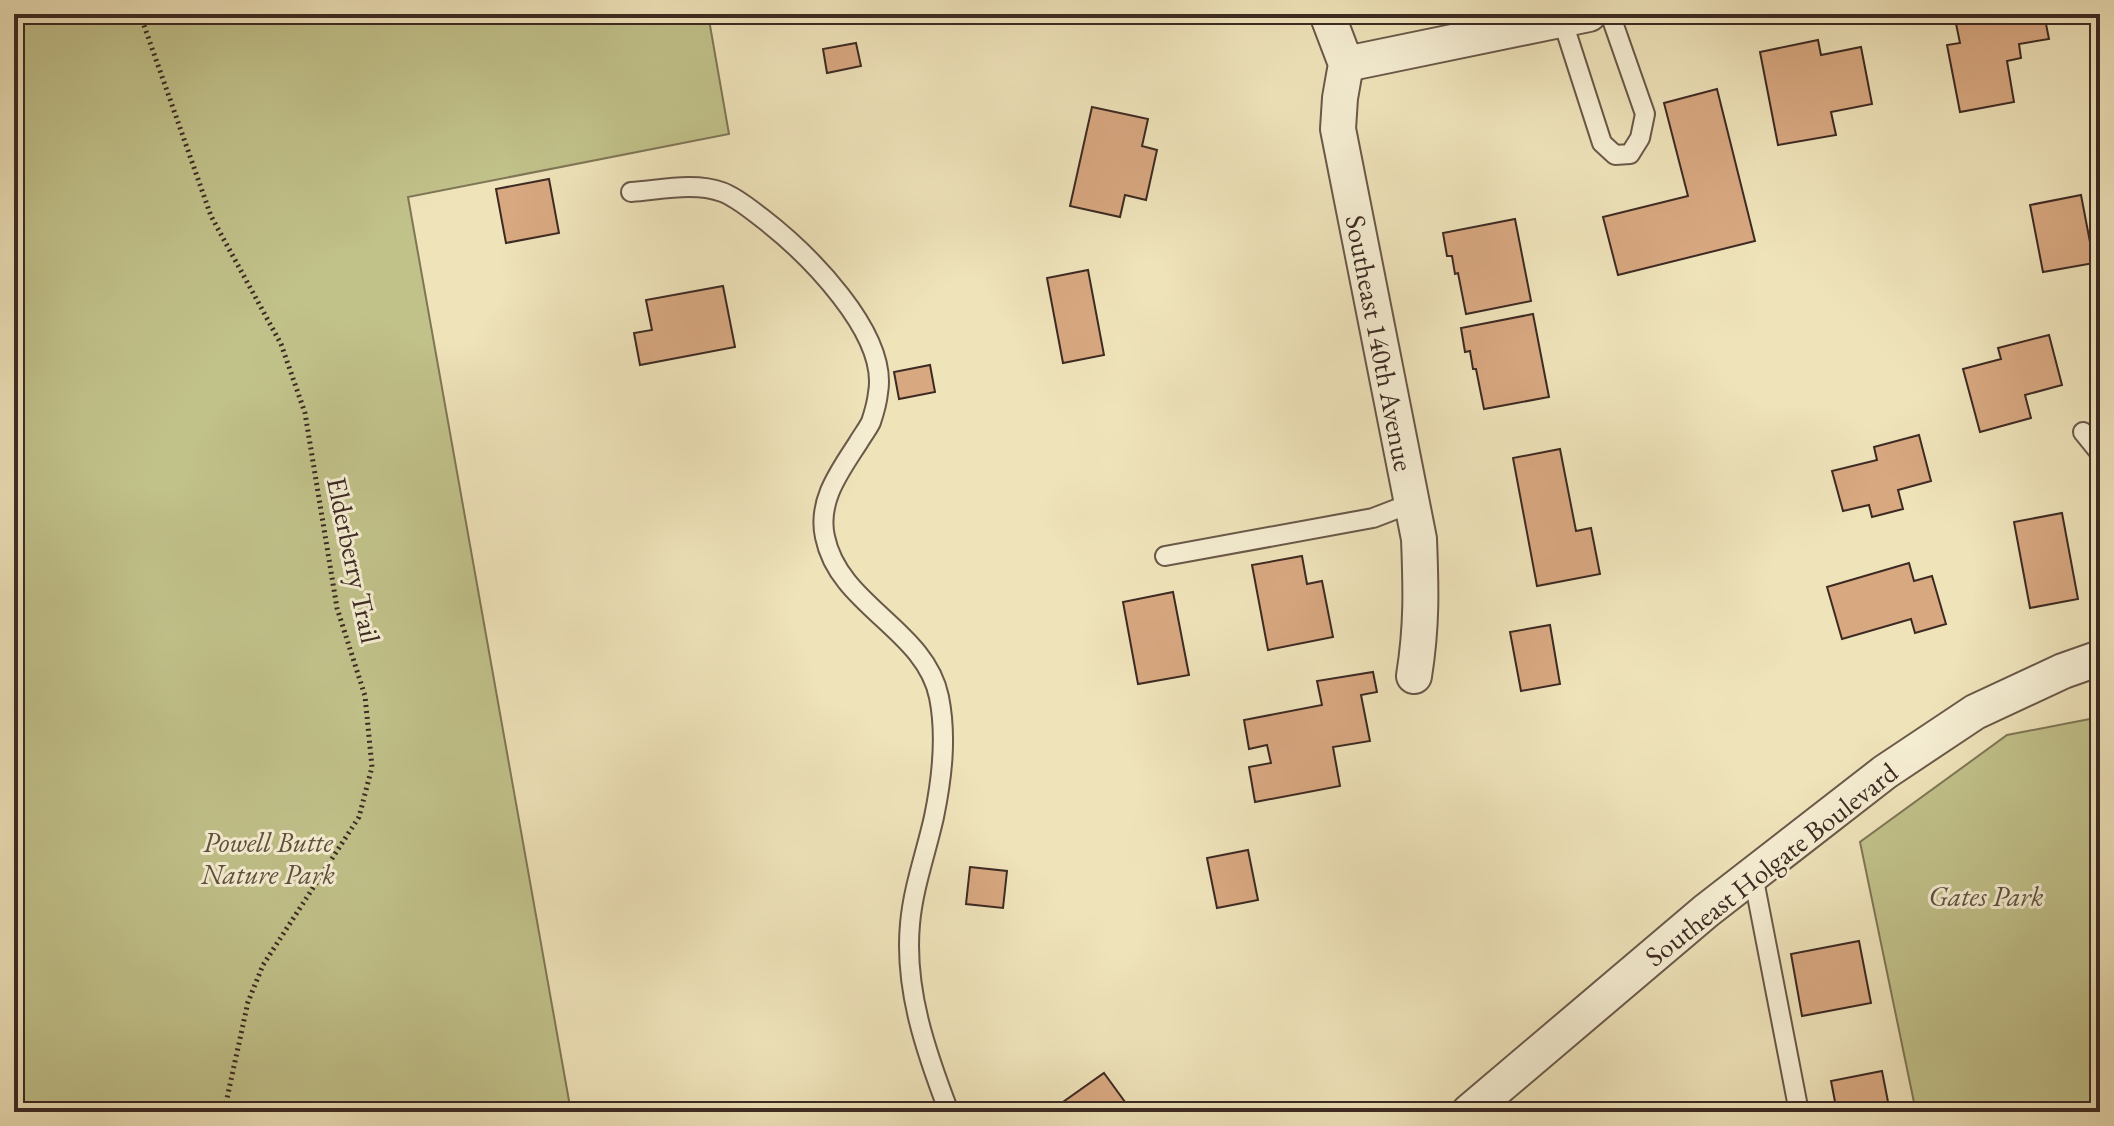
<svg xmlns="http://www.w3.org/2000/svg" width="2114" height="1126" viewBox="0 0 2114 1126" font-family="'EB Garamond',serif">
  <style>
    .green { fill: #c1c18a; stroke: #7f7656; stroke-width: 2 }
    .building { fill: #d8a881; stroke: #3d2a23; stroke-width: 2 }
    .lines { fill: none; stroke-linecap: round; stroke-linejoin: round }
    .service-casing { stroke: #6a5849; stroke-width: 22 }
    .minor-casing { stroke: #6a5849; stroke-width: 38 }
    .path { stroke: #3d2a23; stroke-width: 5; stroke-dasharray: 2 4; stroke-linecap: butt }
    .service { stroke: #f5edd2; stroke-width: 18 }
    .minor { stroke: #f5edd2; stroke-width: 34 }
    .labels { text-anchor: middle; stroke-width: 6; stroke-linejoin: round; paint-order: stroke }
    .street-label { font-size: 28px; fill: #3d2a23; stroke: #f5edd2 }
    .park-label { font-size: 28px; font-style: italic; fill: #5e503d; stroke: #f5edd2 }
  </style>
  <rect width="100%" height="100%" fill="#efe3ba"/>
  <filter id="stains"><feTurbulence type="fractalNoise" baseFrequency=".0025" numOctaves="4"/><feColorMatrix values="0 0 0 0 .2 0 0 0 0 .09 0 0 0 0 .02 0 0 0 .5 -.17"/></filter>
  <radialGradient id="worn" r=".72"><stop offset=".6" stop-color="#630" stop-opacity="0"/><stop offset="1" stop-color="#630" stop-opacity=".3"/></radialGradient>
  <g class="green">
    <path d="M14 14H708L729 134 408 197 571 1112H14Z"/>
    <path d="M2100 717V1112H1916L1860 842 2007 735Z"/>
  </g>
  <g class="building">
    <path d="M1954 14H2044L2049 39 2019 44 2021 58 2007 61 2014 102 1960 112 1947 45 1960 43Z"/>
    <path d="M1818 40 1821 55 1861 47 1872 104 1831 112 1836 135 1778 145 1760 52Z"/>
    <path d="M856 43 861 66 827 73 823 49Z"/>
    <path d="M1717 89 1755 241 1618 275 1603 217 1688 196 1664 103Z"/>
    <path d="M1092 107 1148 119 1142 146 1157 150 1146 200 1125 195 1120 217 1070 206Z"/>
    <path d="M549 179 559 233 506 243 496 189Z"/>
    <path d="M2081 195 2094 263 2043 272 2030 205Z"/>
    <path d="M1515 219 1531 301 1466 314 1458 273 1455 274 1452 256H1447L1443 233Z"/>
    <path d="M1088 270 1104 355 1063 363 1047 278Z"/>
    <path d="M723 286 735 347 640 365 634 333 652 330 646 300Z"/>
    <path d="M1533 314 1549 397 1484 409 1476 369H1473L1470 351 1465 352 1461 328Z"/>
    <path d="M2049 335 2062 385 2025 395 2031 418 1980 432 1963 369 2001 359 1998 348Z"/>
    <path d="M930 365 935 392 899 399 894 372Z"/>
    <path d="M1919 435 1931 481 1898 490 1903 509 1872 517 1869 505 1843 511 1832 471 1877 460 1874 447Z"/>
    <path d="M1560 449 1576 531 1591 528 1600 574 1537 586 1513 458Z"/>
    <path d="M2062 513 2078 599 2030 608 2014 522Z"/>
    <path d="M1302 556 1307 584 1322 581 1333 637 1268 650 1252 565Z"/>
    <path d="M1909 563 1914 581 1932 576 1946 624 1915 633 1911 619 1842 639 1827 587Z"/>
    <path d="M1173 592 1189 675 1138 684 1123 602Z"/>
    <path d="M1550 625 1560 684 1521 691 1510 632Z"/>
    <path d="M1373 672 1377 692 1361 695 1370 741 1333 747 1340 786 1255 802 1249 767 1271 763 1267 745 1249 749 1244 720 1322 705 1317 681Z"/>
    <path d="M1248 850 1258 900 1217 908 1207 858Z"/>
    <path d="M970 867 1007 871 1003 908 966 904Z"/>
    <path d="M1859 941 1871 1003 1802 1016 1791 954Z"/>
    <path d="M1882 1071 1890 1112H1837L1831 1081Z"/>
    <path d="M1104 1073 1125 1102 1108 1112H1071L1063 1102Z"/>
  </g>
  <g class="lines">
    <g class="service-casing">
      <g id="service">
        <path d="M1562 19 1602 143 1615 155 1630 154 1640 138 1645 114 1610 14"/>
        <path d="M631 192C660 190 694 182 722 192 736 197 750 209 762 218 806 252 889 333 878 393 877 403 874 413 871 422 867 430 862 436 858 443 840 471 817 501 825 537 839 606 925 629 939 697 947 737 942 778 934 817 926 853 913 888 910 924 904 989 926 1052 949 1112"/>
        <path d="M2083 432 2100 453"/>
        <path d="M1165 556 1373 518 1412 503"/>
        <path d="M1753 875 1799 1112"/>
      </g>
    </g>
    <g class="minor-casing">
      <g id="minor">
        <path d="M1327 14 1346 64 1340 98 1338 129 1419 539C1421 588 1422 626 1414 676"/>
        <path d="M1346 64 1589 14"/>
        <path d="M1469 1112 1706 911 1885 772 1975 712 2063 671 2100 658"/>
      </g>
    </g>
    <path class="path" d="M140 14 211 216 281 344 305 413 337 608 365 696 372 767 359 817 263 965 248 1002 224 1112"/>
    <use href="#service" class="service"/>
    <use href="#minor" class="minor"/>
  </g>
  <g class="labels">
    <g class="street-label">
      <text transform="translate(1380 343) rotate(79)" y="10">Southeast 140th Avenue</text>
      <text transform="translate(354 560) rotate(78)" y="10">Elderberry Trail</text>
      <text transform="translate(1771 864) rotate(-38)" y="10">Southeast Holgate Boulevard</text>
    </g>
    <g class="park-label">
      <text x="268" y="852">Powell Butte<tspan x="268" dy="32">Nature Park</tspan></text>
      <text x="1986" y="906">Gates Park</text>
    </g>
  </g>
  <rect width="2114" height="1126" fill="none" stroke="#efe3ba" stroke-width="48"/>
  <rect x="16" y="16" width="2082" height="1094" fill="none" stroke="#3d2a23" stroke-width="4"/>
  <rect x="24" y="24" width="2066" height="1078" fill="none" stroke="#3d2a23" stroke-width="2"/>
  <rect width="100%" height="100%" filter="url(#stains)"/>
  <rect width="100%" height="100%" fill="url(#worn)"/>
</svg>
